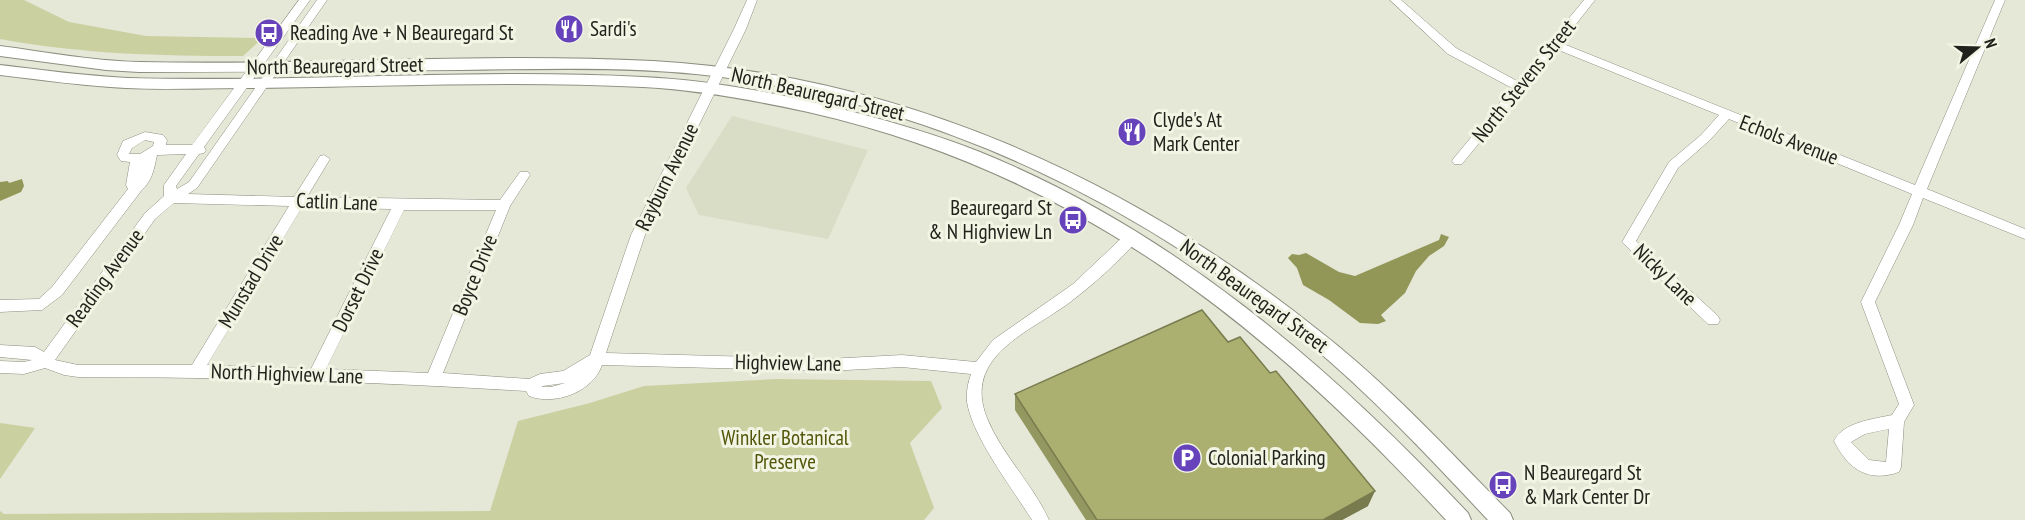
<svg xmlns="http://www.w3.org/2000/svg" width="2025" height="520" viewBox="0 0 2025 520" font-family="'PT Sans Narrow',sans-serif">
  <style>
    .built { fill: #daddc6 }
    .green { fill: #cbd0a0 }
    .water { fill: #929758 }
    .lines { fill: none; stroke-linecap: round; stroke-linejoin: round }
    .street-casing { stroke: #8c8e7f; stroke-width: 1 }
    .secondary-casing { stroke: #8c8e7f; stroke-width: 2 }
    .street { fill: #fff; fill-rule: evenodd }
    .secondary { fill: #fff; fill-rule: evenodd }
    .wall { fill: #939760 }
    .shaded-wall { fill: #787b4e }
    .building { fill: #abb070; stroke: #787b4e; stroke-width: 1.5 }
    .labels { text-anchor: middle; stroke-width: 6; stroke-linejoin: round; paint-order: stroke }
    .poi-label { font-size: 21px; fill: #22221c; stroke: #f2f4e4; text-anchor: start }
    .street-label { font-size: 21px; fill: #22221c; stroke: #f2f4e4 }
    .park-label { font-size: 21px; fill: #535609; stroke: #f2f4e4 }
  </style>
  <rect width="100%" height="100%" fill="#e5e7d7"/>
  <path class="built" d="M732 116 868 150 828 239 699 215 686 188Z"/>
  <g class="green">
    <path d="M0 0H24L69 22 146 36 263 38 243 56C159 56 82 54 0 39Z"/>
    <path d="M776 379 931 381 942 408 910 443 934 508 924 520H0V511L4 514 490 511 518 421 590 403 644 386Z"/>
    <path d="M0 423 35 428 0 479Z"/>
  </g>
  <g class="water">
    <path d="M22 179 24 186 21 192 0 201V182L8 181 9 183Z"/>
    <path d="M1441 234 1449 237 1444 246 1429 256 1416 271 1405 293 1381 315 1386 321 1378 324 1360 323 1329 300 1303 285 1297 268 1288 258 1292 254 1299 255 1306 253 1339 272 1355 276 1439 240Z"/>
  </g>
  <g class="lines">
    <g class="street-casing">
      <g id="street">
        <path d="M299 0H310L204 147 206 150 204 153 199 154 176 186 177 189 189 182 317 0H327L197 188 188 194 294 197 320 156 324 155 330 159 307 197 500 200 520 172H528L530 175 510 206 443 373 529 379 540 374 563 371 590 355 631 235 734 29 747 0H757L746 29 645 235 606 353 828 359 902 355 976 362 993 340 1073 284 1127 233H1137L1139 237 1137 241C1116 264 1094 284 1069 303 1030 332 962 356 987 418 1002 455 1033 484 1049 520H1032C1012 488 973 438 967 402 966 392 968 383 971 374L902 367 828 371 602 365C593 392 555 406 529 396L526 391C377 382 228 377 78 377L64 375 45 368 24 374 0 373V361L24 362 32 360 0 357V345L35 347 44 352 145 213 164 196V185L186 154 157 155C154 170 152 181 141 191L62 295 42 310 0 312V300L39 299 52 287 128 189 126 185 130 162 121 161 117 155 123 141 145 132 163 135 167 140 166 145H192ZM145 140 154 142 153 146 140 154H129L132 148ZM174 203 289 206 192 365H78L55 360 155 219ZM302 207 391 209 311 369 207 365ZM404 210H496L428 373 326 369ZM565 383 551 387H541L543 386Z"/>
        <path d="M1390 0H1401L1456 48 1517 81 1584 0H1595L1561 43 1915 185 1995 0H2005L1927 189 2025 229V239L1923 198 1913 225 1875 302 1914 405 1904 422 1901 467 1899 472C1868 483 1848 469 1834 441 1843 422 1874 419 1892 415L1899 404 1861 302 1899 225 1912 194 1729 119 1709 141 1678 168 1636 241 1718 316 1720 320 1718 324H1708L1622 242 1669 162 1701 135 1719 115 1556 49 1462 164H1454L1452 161 1454 158 1512 88 1448 54ZM1889 429 1886 462 1869 460 1851 442 1865 434Z"/>
      </g>
    </g>
    <g class="secondary-casing">
      <g id="secondary">
        <path d="M0 46C46 52 93 61 140 62 311 66 482 52 653 61 899 75 1128 178 1318 330 1388 384 1448 450 1510 513L1513 520H1488C1430 458 1372 396 1307 342 1138 203 939 107 722 77 636 66 547 69 461 70 353 71 246 72 139 72L106 70 0 56Z"/>
        <path d="M0 65C43 70 85 76 128 78 300 83 472 68 643 77 705 80 766 91 826 105 878 118 930 132 980 152 1172 230 1328 364 1468 513L1471 520H1446C1265 323 1074 172 808 112 753 100 699 90 643 87 511 80 378 87 246 88 206 88 166 90 126 88 84 86 42 80 0 75Z"/>
      </g>
    </g>
    <use href="#street" class="street"/>
    <use href="#secondary" class="secondary"/>
  </g>
  <path class="wall" d="M1228 342 1270 373 1368 506 1342 520H1086L1015 410V394Z"/>
  <path class="shaded-wall" d="M1375 491 1368 506 1342 520H1323Z"/>
  <path class="building" d="M1202 310 1228 342 1240 337 1270 373 1276 371 1375 491 1323 520H1097L1015 394Z"/>
  <defs>
    <g id="restaurant-disc" transform="scale(1.5)"><circle r="9.5" fill="#6743bb" stroke="#f2f4e4"/><path d="M-5-6h1v4h1v-4h1v4h1v-4h1v5L-1.5 .5V6h-2V.5L-5-1ZM5-6V6H3V1.5H1.5Q1.5-4 5-6Z" fill="#fff"/></g>
    <g id="bus-disc" transform="scale(1.5)"><circle r="9.5" fill="#6743bb" stroke="#f2f4e4"/><path d="M-5-6H5V4H4V6H2V4H-2V6H-4V4H-5ZM-3.5-4V0h7V-4ZM-3.5 1.2v1.5H-2V1.2ZM2 1.2v1.5H3.5V1.2Z" fill="#fff"/></g>
    <g id="parking-disc" transform="scale(1.5)"><circle r="9.5" fill="#6743bb" stroke="#f2f4e4"/><path d="M-3.5-5.5H1a3.5 3.5 0 0 1 0 7H-1V5.5H-3.5ZM-1-3.4V-.6H.8a1.4 1.4 0 0 0 0-2.8Z" fill="#fff"/></g>
  </defs>
  <g fill-rule="evenodd">
    <use href="#restaurant-disc" x="569" y="29"/>
    <use href="#bus-disc" x="269" y="33"/>
    <use href="#restaurant-disc" x="1132" y="132"/>
    <use href="#bus-disc" x="1073" y="220"/>
    <use href="#parking-disc" x="1187" y="458"/>
    <use href="#bus-disc" x="1503" y="485"/>
  </g>
  <g class="labels">
    <g class="poi-label">
      <text x="590" y="36">Sardi's</text>
      <text x="290" y="40">Reading Ave + N Beauregard St</text>
      <text x="1153" y="127">Clyde's At<tspan x="1153" dy="24">Mark Center</tspan></text>
      <text x="1052" y="215" text-anchor="end">Beauregard St<tspan x="1052" dy="24">&amp; N Highview Ln</tspan></text>
      <text x="1208" y="465">Colonial Parking</text>
      <text x="1524" y="480">N Beauregard St<tspan x="1524" dy="24">&amp; Mark Center Dr</tspan></text>
    </g>
    <g class="street-label">
      <text transform="translate(335 66) rotate(-1)" y="7">North Beauregard Street</text>
      <text transform="translate(1524 81) rotate(-51)" y="7">North Stevens Street</text>
      <text transform="translate(818 94) rotate(13)" y="7">North Beauregard Street</text>
      <text transform="translate(1789 140) rotate(21)" y="7">Echols Avenue</text>
      <text transform="translate(667 177) rotate(-64)" y="7">Rayburn Avenue</text>
      <text transform="translate(337 202) rotate(2)" y="7">Catlin Lane</text>
      <text transform="translate(475 275) rotate(-68)" y="7">Boyce Drive</text>
      <text transform="translate(1665 275) rotate(44)" y="7">Nicky Lane</text>
      <text transform="translate(105 278) rotate(-54)" y="7">Reading Avenue</text>
      <text transform="translate(251 281) rotate(-59)" y="7">Munstad Drive</text>
      <text transform="translate(358 290) rotate(-64)" y="7">Dorset Drive</text>
      <text transform="translate(1254 296) rotate(36)" y="7">North Beauregard Street</text>
      <text transform="translate(788 363) rotate(1)" y="7">Highview Lane</text>
      <text transform="translate(287 374) rotate(2)" y="7">North Highview Lane</text>
    </g>
    <g class="park-label">
      <text x="785" y="445">Winkler Botanical<tspan x="785" dy="24">Preserve</tspan></text>
    </g>
  </g>
  <g transform="translate(1977 48) rotate(71)" stroke="#f2f4e4" stroke-width="4.5" paint-order="stroke">
  <path d="M0-4.5L10 22L0 15L-10 22Z" fill="#22221c"/>
  <text y="-9" font-size="16" font-weight="bold" text-anchor="middle" fill="#22221c">N</text>
  </g>
</svg>
